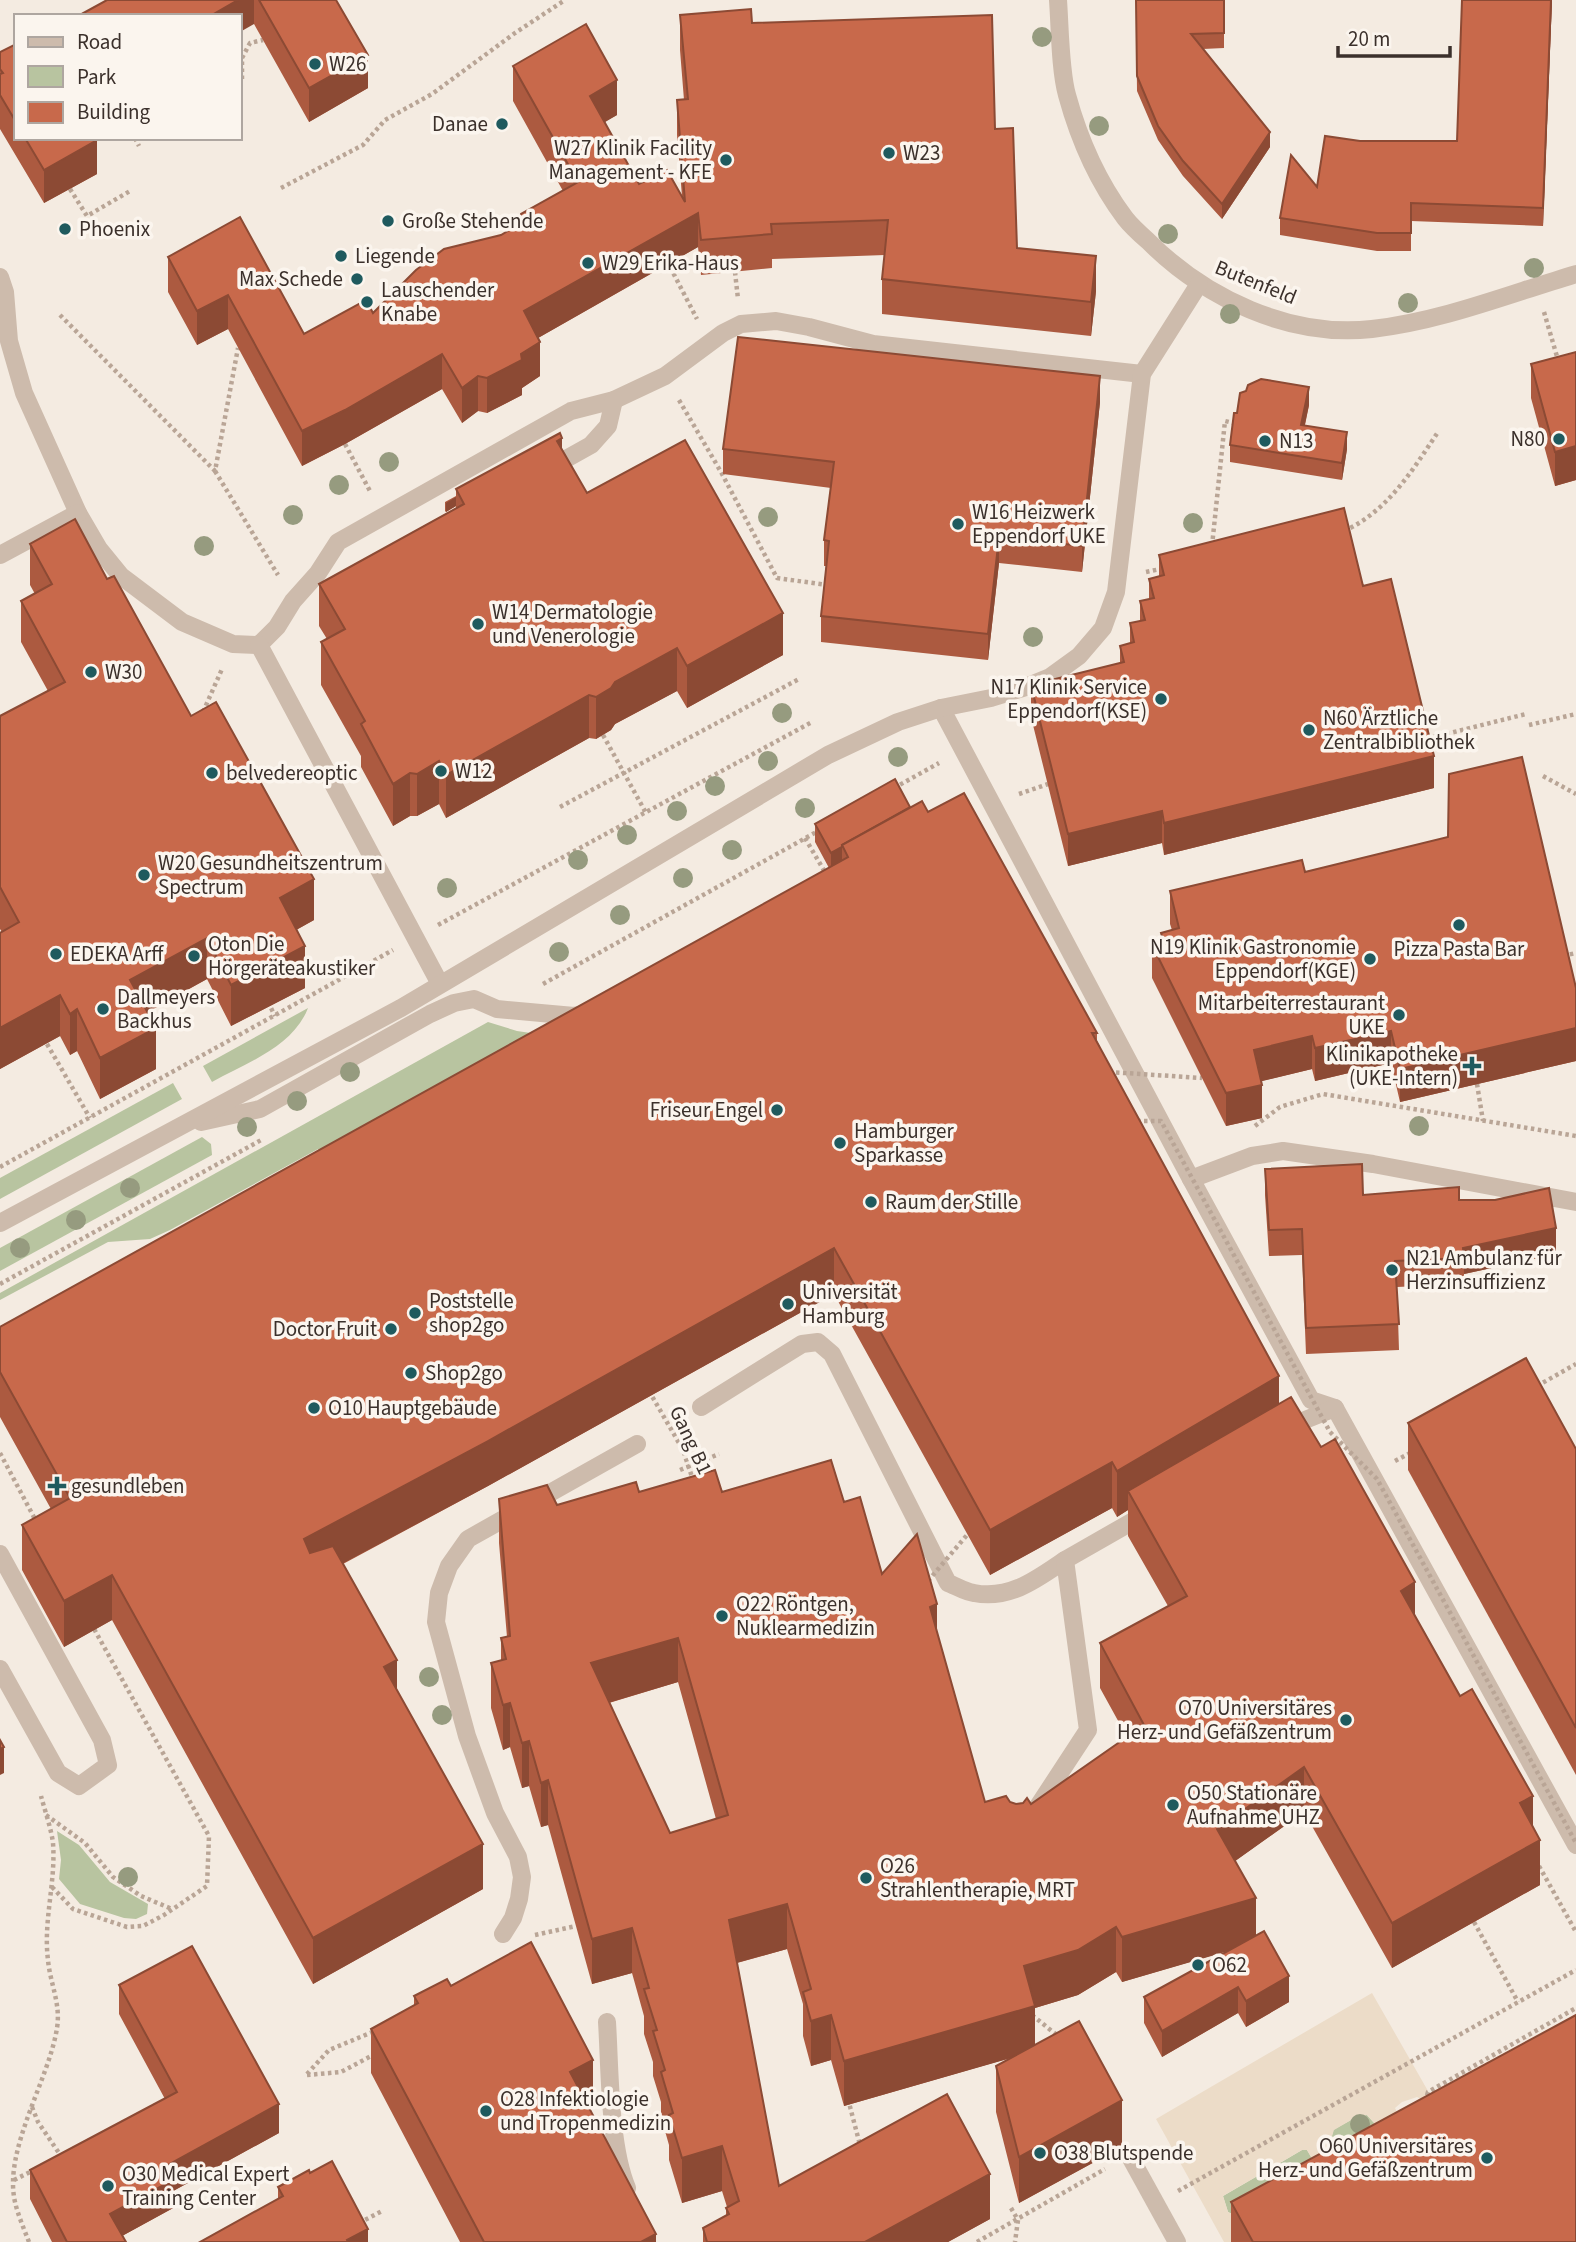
<svg xmlns="http://www.w3.org/2000/svg" width="1576" height="2242" viewBox="0 0 1576 2242" font-family="'Source Sans 3',sans-serif">
  <style>
    .green { fill: #b8c4a0 }
    .plaza { fill: #ecdcc8; fill-rule: evenodd }
    .lines { fill: none; stroke-linecap: round; stroke-linejoin: round }
    .path { stroke: #b9a596; stroke-width: 4.5; stroke-dasharray: 3.5 3.5; stroke-linecap: butt }
    .minor { stroke: #cdbbac; stroke-width: 18 }
    .path-bridge { stroke: #b9a596; stroke-width: 4.5; stroke-dasharray: 3.5 3.5; stroke-linecap: butt }
    .tree { fill: #969b7f }
    .wall { fill: #ac5a40; fill-rule: evenodd }
    .shaded-wall { fill: #8c4a34 }
    .building { fill: #c8694b; stroke: #8c4a34; stroke-width: 2; fill-rule: evenodd }
    .poi-dot { fill: #1f5a5e; stroke: #fbf5ee; stroke-width: 2.5 }
    .labels { text-anchor: middle; stroke-width: 7; stroke-linejoin: round; paint-order: stroke }
    .poi-label { font-size: 21px; fill: #3b302b; stroke: #fbf5ee; text-anchor: start }
    .street-label { font-size: 21px; fill: #3b302b; stroke: #fbf5ee }
  </style>
  <rect width="100%" height="100%" fill="#f4ebe1"/>
  <g class="green">
    <path d="M308 1008C293 1047 246 1063 212 1082L203 1066Z"/>
    <path d="M488 1022 517 1031 558 1037 338 1180 318 1149 170 1230 150 1239 108 1242 0 1300V1293Z"/>
    <path d="M173 1083 182 1099 0 1199V1178Z"/>
    <path d="M202 1137 211 1144 212 1155 0 1271V1248Z"/>
    <path d="M57 1831 79 1845 110 1882 148 1904 147 1914 136 1919 124 1918 80 1904 59 1879 61 1860Z"/>
    <path d="M1367 2115 1375 2124 1340 2151 1332 2136 1333 2130 1358 2116Z"/>
    <path d="M1302 2150H1307L1317 2167 1232 2214 1228 2212 1223 2196Z"/>
  </g>
  <path class="plaza" d="M1372 1993 1432 2098 1576 2014V2026L1236 2242H1224L1156 2119ZM1417 2097 1428 2103 1401 2120 1395 2108 1402 2102ZM1367 2115 1375 2124 1340 2151 1332 2136 1334 2130 1358 2116ZM1302 2150H1307L1317 2167 1232 2214 1228 2212 1223 2196Z"/>
  <g class="lines">
    <g class="path">
      <path d="M242 79V58L250 43 263 40"/>
      <path d="M135 138 139 146"/>
      <path d="M281 188 363 145 385 120 432 94 515 33 565 0"/>
      <path d="M70 189 87 216 130 191"/>
      <path d="M667 261 697 319"/>
      <path d="M735 272 738 299"/>
      <path d="M1544 312 1558 360"/>
      <path d="M60 315 215 471 238 348"/>
      <path d="M679 400 721 472 777 578 827 585"/>
      <path d="M345 444 371 493"/>
      <path d="M215 471 278 575"/>
      <path d="M1344 531C1388 511 1412 471 1438 432"/>
      <path d="M1212 546 1225 421 1237 424"/>
      <path d="M1146 572 1165 568"/>
      <path d="M203 712 222 669"/>
      <path d="M1529 725 1576 714"/>
      <path d="M603 735 646 813"/>
      <path d="M1426 739 1526 714"/>
      <path d="M1543 776 1576 794"/>
      <path d="M894 788 939 763"/>
      <path d="M1019 794 1048 784"/>
      <path d="M560 807 799 679"/>
      <path d="M805 838 826 874"/>
      <path d="M438 925 812 722"/>
      <path d="M1563 956 1576 953"/>
      <path d="M543 984 820 830"/>
      <path d="M268 1002 275 1016"/>
      <path d="M47 1044 90 1118"/>
      <path d="M1477 1084 1483 1121"/>
      <path d="M1255 1126 1280 1107 1323 1094 1576 1136"/>
      <path d="M0 1167 393 950"/>
      <path d="M0 1284 263 1139"/>
      <path d="M1537 1386 1576 1364"/>
      <path d="M649 1391 683 1450 693 1480"/>
      <path d="M0 1453 36 1521"/>
      <path d="M1395 1461 1412 1452"/>
      <path d="M680 1470 719 1454"/>
      <path d="M46 1815 85 1843 113 1877 141 1896 172 1909"/>
      <path d="M1539 1866 1576 1932"/>
      <path d="M52 1887 73 1909 127 1927 143 1926 164 1915 207 1886 209 1836 93 1627"/>
      <path d="M1474 1922 1518 2002"/>
      <path d="M535 1935 576 1926"/>
      <path d="M1032 2015 1058 2036"/>
      <path d="M307 2074 329 2050 375 2031"/>
      <path d="M307 2075 341 2072 375 2054"/>
      <path d="M848 2099 860 2145"/>
      <path d="M1425 2102 1428 2092 1576 2008"/>
      <path d="M32 2107 38 2122 63 2159"/>
      <path d="M14 2180 34 2170"/>
      <path d="M1178 2191 1576 1970"/>
      <path d="M1011 2208 1018 2220 1015 2242"/>
      <path d="M359 2223 382 2211"/>
      <path d="M29 2242C24 2229 18 2215 15 2202 3 2150 49 2080 57 2028 61 2004 50 1983 48 1960 43 1921 56 1882 53 1843 51 1828 45 1811 41 1796"/>
      <path d="M977 2242 1105 2169"/>
    </g>
    <g class="minor">
      <path d="M1058 0C1060 27 1060 70 1067 95 1079 139 1098 182 1125 218 1132 227 1140 234 1148 241 1205 298 1289 338 1372 329 1442 321 1509 294 1576 274"/>
      <path d="M0 277 5 292 9 341 24 393 78 513 99 549 121 576 182 622 233 644 259 645 277 627 293 601 318 573 338 542 571 411 614 400 665 376 723 333 741 324 776 321 809 327 873 344 1142 374"/>
      <path d="M548 469 591 445 608 426 614 400"/>
      <path d="M0 555 78 513"/>
      <path d="M259 645 440 984"/>
      <path d="M941 708 1191 1179 1311 1400 1335 1408 1576 1845"/>
      <path d="M201 1122 260 1109 430 1014 454 1003 474 999 497 1009 574 1016 586 1014"/>
      <path d="M1191 1179 1252 1156 1283 1151 1373 1164 1576 1202"/>
      <path d="M0 1223 401 1008 828 755 898 722 941 708 991 698 1023 688 1050 677 1079 656 1103 628 1116 592 1142 374 1199 284"/>
      <path d="M701 1407 802 1344 818 1342 832 1354 948 1583C956 1586 965 1592 974 1593 1010 1600 1037 1579 1065 1560"/>
      <path d="M1285 1433 1305 1420 1335 1408"/>
      <path d="M0 1554 102 1740 108 1765 79 1786 58 1773 0 1669"/>
      <path d="M1035 1811 1088 1730 1065 1560 1149 1512"/>
      <path d="M503 1934 513 1918 519 1899 522 1877 518 1857 495 1813 467 1736 436 1622 439 1593 449 1566 468 1539 637 1444"/>
      <path d="M607 2022C610 2069 609 2145 627 2188"/>
      <path d="M1129 2155 1177 2242"/>
    </g>
    <g class="path-bridge">
      <path d="M1109 1072 1202 1078"/>
      <path d="M1137 1121H1161L1330 1432 1377 1479 1576 1843"/>
      <path d="M928 1581 967 1535"/>
    </g>
  </g>
  <g class="tree">
    <circle cx="1042" cy="37" r="10"/>
    <circle cx="1099" cy="126" r="10"/>
    <circle cx="1168" cy="234" r="10"/>
    <circle cx="1534" cy="268" r="10"/>
    <circle cx="1408" cy="303" r="10"/>
    <circle cx="1230" cy="314" r="10"/>
    <circle cx="389" cy="462" r="10"/>
    <circle cx="339" cy="485" r="10"/>
    <circle cx="293" cy="515" r="10"/>
    <circle cx="768" cy="517" r="10"/>
    <circle cx="1193" cy="523" r="10"/>
    <circle cx="204" cy="546" r="10"/>
    <circle cx="1033" cy="637" r="10"/>
    <circle cx="782" cy="713" r="10"/>
    <circle cx="898" cy="757" r="10"/>
    <circle cx="768" cy="761" r="10"/>
    <circle cx="715" cy="786" r="10"/>
    <circle cx="805" cy="808" r="10"/>
    <circle cx="677" cy="811" r="10"/>
    <circle cx="627" cy="835" r="10"/>
    <circle cx="732" cy="850" r="10"/>
    <circle cx="578" cy="860" r="10"/>
    <circle cx="683" cy="878" r="10"/>
    <circle cx="447" cy="888" r="10"/>
    <circle cx="620" cy="915" r="10"/>
    <circle cx="559" cy="952" r="10"/>
    <circle cx="350" cy="1072" r="10"/>
    <circle cx="297" cy="1101" r="10"/>
    <circle cx="1419" cy="1126" r="10"/>
    <circle cx="247" cy="1127" r="10"/>
    <circle cx="130" cy="1188" r="10"/>
    <circle cx="76" cy="1220" r="10"/>
    <circle cx="20" cy="1248" r="10"/>
    <circle cx="429" cy="1677" r="10"/>
    <circle cx="442" cy="1715" r="10"/>
    <circle cx="128" cy="1877" r="10"/>
    <circle cx="1360" cy="2124" r="10"/>
  </g>
  <g class="wall">
    <path d="M107 0H336L368 88 309 122 254 24Z"/>
    <path d="M1136 0H1224V48L1203 49 1270 147 1222 219 1183 176 1158 140 1137 91Z"/>
    <path d="M1552 0 1543 226 1411 221V251H1377L1280 235V218L1317 187 1360 141H1457Z"/>
    <path d="M680 15 752 23 995 129 1017 248 1096 291 1091 336 882 314V279L885 255 772 259V268L701 275 698 247 538 338 540 376 522 388V395L487 413 478 411 462 423 442 389 345 444 302 466 228 329 197 345 168 292V257L304 334 373 313 518 225 563 191 513 101V66L617 115 604 122 639 184 682 196 677 135V100H684L680 50Z"/>
    <path d="M16 44V138H95L97 174 44 203 0 129V52Z"/>
    <path d="M1576 352V480L1555 486 1531 398V364Z"/>
    <path d="M1100 402 1082 572 999 563 988 660 821 642V616L826 566H824V540L831 488 723 474V449Z"/>
    <path d="M1309 405 1305 425 1347 449 1342 480 1230 462V445L1237 413Z"/>
    <path d="M562 451 587 493 783 655 687 708 677 691 615 724 611 730 596 739 589 738 446 818 439 804 417 816H410L393 826 361 767V756L321 685V642L327 639 319 626V584L456 508V506L446 512 445 511V502L456 496V489Z"/>
    <path d="M30 544 107 579 314 920 296 930 305 988 231 1026 207 979 148 1012 156 1069 100 1099 77 1051 70 1055 60 1036 0 1069V933L2 932 0 929V716L48 691 21 642V601L35 594 30 585Z"/>
    <path d="M1159 555 1363 586 1434 788 1164 855 1162 843 1068 866 1031 717V685L1120 663V646L1130 644V623L1140 621V601L1149 599V579L1159 576Z"/>
    <path d="M910 807 928 812 1097 1033V1041L1279 1403 1415 1617 1533 1827 1540 1885 1392 1968 1304 1812 1235 1861 1256 1936 1289 2002 1246 2027 1238 2013 1162 2057 1144 2023V1997L1227 1951 1122 1982 1116 1972 1078 1995 1035 2008V2045L1122 2147 1019 2203 996 2112V2066L1010 2058 844 2106 831 2060 811 2066 803 2036V2004L787 1949 737 1963 779 2186 990 2219 948 2242H703V2228L726 2215V2208L727 2207 722 2191 682 2203 669 2160V2145L661 2117V2102L653 2076V2062L644 2034V2016L632 1973 592 1984 548 1825 541 1827 529 1786 522 1788 510 1747 503 1750 491 1708V1663L501 1660V1638L507 1637 499 1543V1499L557 1505 639 1492H722L844 1502 882 1574 937 1633 985 1802H1010L1016 1804H1031L1127 1737 1100 1688V1643L1168 1606 1128 1536V1510L1117 1517 1112 1508 990 1575 834 1294 488 1486 343 1564 483 1889 313 1984 112 1620 64 1647 22 1570V1525L51 1509 0 1417V1327L829 868 815 842V824ZM678 1682 716 1819 670 1833 609 1703Z"/>
    <path d="M1305 872 1576 988V1061L1400 1102 1391 1063 1315 1081 1312 1069 1261 1081 1262 1118 1226 1126 1152 978V945L1161 943V933L1172 930 1170 924V891Z"/>
    <path d="M1265 1169 1363 1195 1459 1200 1556 1254 1464 1274V1284L1397 1287 1399 1350 1306 1354 1302 1255 1269 1256 1265 1195Z"/>
    <path d="M1408 1423 1576 1449V1775L1408 1470Z"/>
    <path d="M119 1985 279 2133 175 2190V2207L122 2236 126 2242H52L30 2199V2170L165 2099 119 2014Z"/>
    <path d="M451 1986 593 2104 589 2107 656 2242H460L371 2073V2029L414 2005V1996Z"/>
    <path d="M278 2187 368 2242 278 2198Z"/>
    <path d="M1231 2202 1576 2242H1231Z"/>
  </g>
  <g class="shaded-wall">
    <path d="M238 0H254V24L240 32V16H210Z"/>
    <path d="M1551 0H1552L1543 226V208Z"/>
    <path d="M368 55V88L309 122V88Z"/>
    <path d="M617 80V115L590 131V96Z"/>
    <path d="M1270 132V147L1222 219V204Z"/>
    <path d="M97 140V174L44 203V170Z"/>
    <path d="M698 213V247L524 346V311Z"/>
    <path d="M1096 256V291L1091 336V302Z"/>
    <path d="M228 295V329L197 345V311Z"/>
    <path d="M540 342V376L522 388V395L487 413V378Z"/>
    <path d="M442 354V389L345 444 302 466V431Z"/>
    <path d="M478 376V411L462 423V388Z"/>
    <path d="M1100 376V402L1082 572V546Z"/>
    <path d="M1309 387V405L1301 442V425Z"/>
    <path d="M1347 432V449L1342 480V463Z"/>
    <path d="M562 438V481L557 441Z"/>
    <path d="M1576 446V480L1555 486V452Z"/>
    <path d="M456 497V506L446 512V503Z"/>
    <path d="M999 537V563L988 660V634Z"/>
    <path d="M783 613V655L687 708V666Z"/>
    <path d="M677 648V691L615 724 611 730 596 739V697L615 682Z"/>
    <path d="M589 695V738L446 818V775Z"/>
    <path d="M1434 756V788L1164 855V823Z"/>
    <path d="M439 761V804L417 816V774Z"/>
    <path d="M410 773V816L393 826V784Z"/>
    <path d="M1162 811V843L1068 866V834Z"/>
    <path d="M842 847V865L831 871V853Z"/>
    <path d="M314 879V920L280 939V898Z"/>
    <path d="M207 938V979L130 1021V980Z"/>
    <path d="M305 946V988L231 1026V985Z"/>
    <path d="M60 995V1036L0 1069V1028Z"/>
    <path d="M77 1009V1051L70 1055V1014Z"/>
    <path d="M156 1028V1069L100 1099V1058Z"/>
    <path d="M1576 1028V1061L1400 1102V1069Z"/>
    <path d="M1391 1031V1063L1315 1081V1048Z"/>
    <path d="M1312 1036V1069L1254 1083V1050Z"/>
    <path d="M1262 1085V1118L1226 1126V1093Z"/>
    <path d="M1556 1228V1254L1464 1274 1463 1248Z"/>
    <path d="M834 1248V1294L488 1486 304 1584V1539Z"/>
    <path d="M1279 1376V1422L1128 1491V1510L1117 1517V1471Z"/>
    <path d="M1112 1462V1508L990 1575V1530Z"/>
    <path d="M112 1575V1620L64 1647V1601Z"/>
    <path d="M1415 1582V1627L1401 1591Z"/>
    <path d="M937 1604V1649L930 1607Z"/>
    <path d="M678 1638V1682L591 1708V1663Z"/>
    <path d="M397 1660V1705L384 1667Z"/>
    <path d="M510 1703V1747L503 1750V1705Z"/>
    <path d="M529 1741V1786L522 1788V1743Z"/>
    <path d="M4 1747V1773L0 1775V1749Z"/>
    <path d="M1304 1767V1812L1217 1874V1829Z"/>
    <path d="M548 1780V1825L541 1827V1783Z"/>
    <path d="M1533 1796V1841L1520 1803Z"/>
    <path d="M1540 1840V1885L1392 1968V1923Z"/>
    <path d="M483 1844V1889L313 1984V1938Z"/>
    <path d="M1256 1898V1943L1122 1982V1937Z"/>
    <path d="M787 1904V1949L729 1965V1920Z"/>
    <path d="M1116 1927V1972L1078 1995 1035 2008V2051L844 2106V2061L1024 1966Z"/>
    <path d="M632 1928V1973L592 1984V1939Z"/>
    <path d="M1289 1976V2002L1246 2027V2001Z"/>
    <path d="M1238 1987V2013L1162 2057V2031Z"/>
    <path d="M831 2015V2060L811 2066V2021Z"/>
    <path d="M593 2060V2104L570 2117V2072Z"/>
    <path d="M1122 2100V2147L1019 2203V2157Z"/>
    <path d="M279 2104V2133L175 2190V2207L111 2242 110 2214 168 2165Z"/>
    <path d="M722 2146V2191L682 2203V2158Z"/>
    <path d="M990 2174V2219L948 2242H865Z"/>
    <path d="M368 2229V2242H347V2240Z"/>
    <path d="M656 2234V2242H641Z"/>
  </g>
  <g class="building">
    <path d="M107 0H238L210 16H78Z"/>
    <path d="M259 0H336L368 55 309 88Z"/>
    <path d="M1136 0H1224V33L1191 34 1270 132 1222 204 1183 161 1158 126 1137 76Z"/>
    <path d="M1462 0H1551L1543 208 1411 203V233H1377L1280 218 1291 155 1317 187 1325 136 1360 141H1457Z"/>
    <path d="M751 9 752 23 992 15 995 129 1013 128 1017 248 1096 256 1091 302 882 279 888 220 771 224 772 234 701 240 698 213 524 311 540 342 521 354 522 360 487 378 478 376 462 388 442 354 345 410 302 431 228 295 197 311 168 257 240 217 304 334 366 300 373 313 416 270 444 249 501 235 518 225 521 214 578 182 513 66 586 24 617 80 590 96 639 184 667 170 685 202 677 100 688 99 680 15Z"/>
    <path d="M16 44V122L0 95V74L3 73 0 69V52Z"/>
    <path d="M25 138H95L97 140 44 170Z"/>
    <path d="M738 337 1100 376 1082 546 999 537 988 634 821 616 829 541 824 540 834 462 723 449Z"/>
    <path d="M1576 352V446L1555 452 1531 364Z"/>
    <path d="M1261 379 1309 387 1301 425 1347 432 1342 463 1230 445 1234 413H1237L1240 393 1246 391 1248 385Z"/>
    <path d="M560 433 562 438 557 441 587 493 685 440 783 613 687 666 677 648 615 682 611 688 596 697 589 695 446 775 439 761 417 774 410 773 393 784 361 724 365 721 321 642 345 629 319 584 464 504 456 489Z"/>
    <path d="M1344 508 1363 586 1391 579 1434 756 1164 823 1162 811 1068 834 1031 685 1124 662 1120 646 1134 642 1130 623 1145 620 1140 601 1154 598 1149 579 1164 575 1159 555Z"/>
    <path d="M75 519 107 579 114 576 191 716 216 702 314 879 280 898 305 946 231 985 207 938 130 980 156 1028 100 1058 77 1009 70 1014 60 995 0 1028V933L19 922 0 887V716L65 682 21 601 52 584 30 544Z"/>
    <path d="M1522 757 1576 988V1028L1400 1069 1391 1031 1315 1048 1312 1036 1254 1050 1262 1085 1226 1093 1152 945 1164 943 1161 933 1179 928 1170 891 1302 860 1305 872 1448 837 1449 774Z"/>
    <path d="M895 779 910 807 842 845V847L831 853 815 824Z"/>
    <path d="M964 793 1097 1033H1092L1279 1376 1117 1471 1112 1462 990 1530 834 1248 488 1441 304 1539 310 1553 333 1546 397 1660 384 1667 483 1844 313 1938 112 1575 64 1601 22 1525 70 1498 0 1372V1327L848 857 842 845 922 801 928 812Z"/>
    <path d="M1362 1164 1363 1195 1459 1187V1200H1495L1549 1188 1556 1228 1463 1248 1464 1258 1395 1261 1399 1324 1306 1328 1302 1229 1269 1230 1265 1169Z"/>
    <path d="M1526 1358 1576 1449V1728L1408 1423Z"/>
    <path d="M1291 1397 1321 1447 1335 1439 1415 1582 1401 1591 1460 1696 1472 1689 1533 1796 1520 1803 1540 1840 1392 1923 1304 1767 1217 1829 1256 1898 1122 1937 1116 1927 1078 1950 1024 1966 1035 2006 844 2061 831 2015 811 2021 803 1992 811 1989 787 1904 729 1920 779 2186 947 2094 990 2174 865 2242H707L703 2228 729 2214 726 2208 739 2201 722 2146 682 2158 669 2115 673 2113 661 2072 665 2070 653 2031 657 2030 644 1989 649 1988 632 1928 592 1939 548 1780 541 1783 529 1741 522 1743 510 1703 503 1705 491 1663 506 1659 501 1638 510 1636 499 1499 547 1485 557 1505 636 1482 639 1492 715 1470 722 1492 831 1460 844 1502 860 1497 882 1574 917 1534 937 1604 930 1607 985 1802 1006 1796 1010 1802 1016 1804 1023 1803 1027 1798 1031 1804 1144 1725 1100 1643 1187 1596 1128 1491ZM678 1638 728 1815 670 1833 591 1663Z"/>
    <path d="M0 1740 4 1747 0 1749Z"/>
    <path d="M1264 1931 1289 1976 1246 2001 1238 1987 1162 2031 1144 1997Z"/>
    <path d="M531 1942 593 2060 570 2072 656 2234 641 2242H484L371 2029 418 2003 414 1996 447 1979 451 1986Z"/>
    <path d="M192 1946 279 2104 168 2165 175 2179 110 2214 126 2242H67L30 2170 177 2092 119 1985Z"/>
    <path d="M1576 2015V2242H1253L1231 2202Z"/>
    <path d="M1079 2021 1122 2100 1019 2157 996 2066Z"/>
    <path d="M332 2161 368 2229 347 2240 348 2242H200L283 2196 278 2187 309 2170 310 2173Z"/>
  </g>
  <g class="poi-dot">
    <circle cx="315" cy="64" r="7"/>
    <circle cx="502" cy="124" r="7"/>
    <circle cx="889" cy="153" r="7"/>
    <circle cx="726" cy="160" r="7"/>
    <circle cx="388" cy="221" r="7"/>
    <circle cx="65" cy="229" r="7"/>
    <circle cx="341" cy="256" r="7"/>
    <circle cx="588" cy="263" r="7"/>
    <circle cx="357" cy="279" r="7"/>
    <circle cx="367" cy="302" r="7"/>
    <circle cx="1559" cy="439" r="7"/>
    <circle cx="1265" cy="441" r="7"/>
    <circle cx="958" cy="524" r="7"/>
    <circle cx="478" cy="624" r="7"/>
    <circle cx="91" cy="672" r="7"/>
    <circle cx="1161" cy="699" r="7"/>
    <circle cx="1309" cy="730" r="7"/>
    <circle cx="441" cy="771" r="7"/>
    <circle cx="212" cy="773" r="7"/>
    <circle cx="144" cy="875" r="7"/>
    <circle cx="1459" cy="925" r="7"/>
    <circle cx="56" cy="954" r="7"/>
    <circle cx="194" cy="956" r="7"/>
    <circle cx="1370" cy="959" r="7"/>
    <circle cx="103" cy="1009" r="7"/>
    <circle cx="1399" cy="1015" r="7"/>
    <path d="M1468.5 1055.5h7v7h7v7h-7v7h-7v-7h-7v-7h7z"/>
    <circle cx="777" cy="1110" r="7"/>
    <circle cx="840" cy="1143" r="7"/>
    <circle cx="871" cy="1202" r="7"/>
    <circle cx="1392" cy="1270" r="7"/>
    <circle cx="788" cy="1304" r="7"/>
    <circle cx="415" cy="1313" r="7"/>
    <circle cx="391" cy="1329" r="7"/>
    <circle cx="411" cy="1373" r="7"/>
    <circle cx="314" cy="1408" r="7"/>
    <path d="M53.5 1475.5h7v7h7v7h-7v7h-7v-7h-7v-7h7z"/>
    <circle cx="722" cy="1616" r="7"/>
    <circle cx="1346" cy="1720" r="7"/>
    <circle cx="1173" cy="1805" r="7"/>
    <circle cx="866" cy="1878" r="7"/>
    <circle cx="1198" cy="1965" r="7"/>
    <circle cx="486" cy="2111" r="7"/>
    <circle cx="1040" cy="2153" r="7"/>
    <circle cx="1487" cy="2158" r="7"/>
    <circle cx="108" cy="2186" r="7"/>
  </g>
  <g class="labels">
    <g class="poi-label">
      <text x="329" y="71">W26</text>
      <text x="488" y="131" text-anchor="end">Danae</text>
      <text x="712" y="155" text-anchor="end">W27 Klinik Facility<tspan x="712" dy="24">Management - KFE</tspan></text>
      <text x="903" y="160">W23</text>
      <text x="402" y="228">Große Stehende</text>
      <text x="79" y="236">Phoenix</text>
      <text x="355" y="263">Liegende</text>
      <text x="602" y="270">W29 Erika-Haus</text>
      <text x="343" y="286" text-anchor="end">Max Schede</text>
      <text x="381" y="297">Lauschender<tspan x="381" dy="24">Knabe</tspan></text>
      <text x="1545" y="446" text-anchor="end">N80</text>
      <text x="1279" y="448">N13</text>
      <text x="972" y="519">W16 Heizwerk<tspan x="972" dy="24">Eppendorf UKE</tspan></text>
      <text x="492" y="619">W14 Dermatologie<tspan x="492" dy="24">und Venerologie</tspan></text>
      <text x="105" y="679">W30</text>
      <text x="1147" y="694" text-anchor="end">N17 Klinik Service<tspan x="1147" dy="24">Eppendorf(KSE)</tspan></text>
      <text x="1323" y="725">N60 Ärztliche<tspan x="1323" dy="24">Zentralbibliothek</tspan></text>
      <text x="455" y="778">W12</text>
      <text x="226" y="780">belvedereoptic</text>
      <text x="158" y="870">W20 Gesundheitszentrum<tspan x="158" dy="24">Spectrum</tspan></text>
      <text x="208" y="951">Oton Die<tspan x="208" dy="24">Hörgeräteakustiker</tspan></text>
      <text x="1356" y="954" text-anchor="end">N19 Klinik Gastronomie<tspan x="1356" dy="24">Eppendorf(KGE)</tspan></text>
      <text x="1459" y="956" text-anchor="middle">Pizza Pasta Bar</text>
      <text x="70" y="961">EDEKA Arff</text>
      <text x="117" y="1004">Dallmeyers<tspan x="117" dy="24">Backhus</tspan></text>
      <text x="1385" y="1010" text-anchor="end">Mitarbeiterrestaurant<tspan x="1385" dy="24">UKE</tspan></text>
      <text x="1458" y="1061" text-anchor="end">Klinikapotheke<tspan x="1458" dy="24">(UKE-Intern)</tspan></text>
      <text x="763" y="1117" text-anchor="end">Friseur Engel</text>
      <text x="854" y="1138">Hamburger<tspan x="854" dy="24">Sparkasse</tspan></text>
      <text x="885" y="1209">Raum der Stille</text>
      <text x="1406" y="1265">N21 Ambulanz für<tspan x="1406" dy="24">Herzinsuffizienz</tspan></text>
      <text x="802" y="1299">Universität<tspan x="802" dy="24">Hamburg</tspan></text>
      <text x="429" y="1308">Poststelle<tspan x="429" dy="24">shop2go</tspan></text>
      <text x="377" y="1336" text-anchor="end">Doctor Fruit</text>
      <text x="425" y="1380">Shop2go</text>
      <text x="328" y="1415">O10 Hauptgebäude</text>
      <text x="71" y="1493">gesundleben</text>
      <text x="736" y="1611">O22 Röntgen,<tspan x="736" dy="24">Nuklearmedizin</tspan></text>
      <text x="1332" y="1715" text-anchor="end">O70 Universitäres<tspan x="1332" dy="24">Herz- und Gefäßzentrum</tspan></text>
      <text x="1187" y="1800">O50 Stationäre<tspan x="1187" dy="24">Aufnahme UHZ</tspan></text>
      <text x="880" y="1873">O26<tspan x="880" dy="24">Strahlentherapie, MRT</tspan></text>
      <text x="1212" y="1972">O62</text>
      <text x="500" y="2106">O28 Infektiologie<tspan x="500" dy="24">und Tropenmedizin</tspan></text>
      <text x="1473" y="2153" text-anchor="end">O60 Universitäres<tspan x="1473" dy="24">Herz- und Gefäßzentrum</tspan></text>
      <text x="1054" y="2160">O38 Blutspende</text>
      <text x="122" y="2181">O30 Medical Expert<tspan x="122" dy="24">Training Center</tspan></text>
    </g>
    <g class="street-label">
      <text transform="translate(1256 282) rotate(22)" y="7">Butenfeld</text>
      <text transform="translate(691 1440) rotate(65)" y="7">Gang B1</text>
    </g>
  </g>
  <rect x="14" y="14" width="228" height="126" fill="#fbf5ee" stroke="#aea6a0" stroke-width="2"/>
  <rect x="28" y="37" width="35" height="10" fill="#cdbbac" stroke="#aea6a0" stroke-width="2"/>
  <text x="77" y="49" font-size="21" fill="#3b302b">Road</text>
  <rect x="28" y="66" width="35" height="21" fill="#b8c4a0" stroke="#aea6a0" stroke-width="2"/>
  <text x="77" y="84" font-size="21" fill="#3b302b">Park</text>
  <rect x="28" y="102" width="35" height="21" fill="#c8694b" stroke="#aea6a0" stroke-width="2"/>
  <text x="77" y="119" font-size="21" fill="#3b302b">Building</text>
  <path d="M1338 46v10h112v-10" fill="none" stroke="#3b302b" stroke-width="3.5"/>
  <text x="1348" y="46" font-size="21" fill="#3b302b" stroke="#fbf5ee" stroke-width="5" paint-order="stroke">20 m</text>
</svg>
